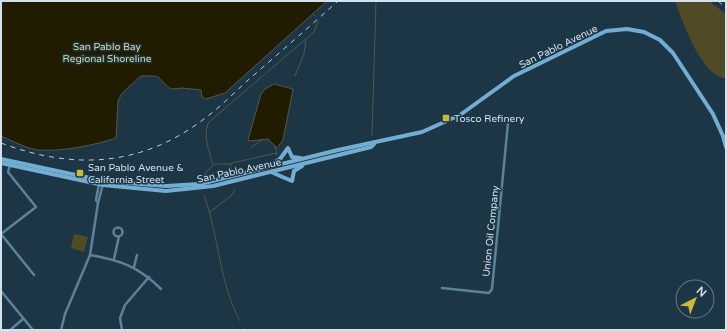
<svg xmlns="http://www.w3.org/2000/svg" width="727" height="331" viewBox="0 0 727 331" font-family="'Varela Round',sans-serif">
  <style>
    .green { fill: #514b25 }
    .water { fill: #211c00; stroke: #565746 }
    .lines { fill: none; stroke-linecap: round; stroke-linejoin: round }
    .stream { stroke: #565746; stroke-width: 1 }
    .minor { stroke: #5d8298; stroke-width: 2.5 }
    .secondary { stroke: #73aed2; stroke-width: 4 }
    .rail { stroke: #bcccd7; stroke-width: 1; stroke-dasharray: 5 5; stroke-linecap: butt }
    .poi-dot { fill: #ccb938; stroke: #1c3646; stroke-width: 1.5 }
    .labels { text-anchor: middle; stroke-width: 3; stroke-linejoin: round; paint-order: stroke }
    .park-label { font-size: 10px; fill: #ddd28d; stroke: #1c3646 }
    .street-label { font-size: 10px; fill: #d2e1eb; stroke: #1c3646 }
    .poi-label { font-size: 10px; fill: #d2e1eb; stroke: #1c3646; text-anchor: start }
  </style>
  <rect width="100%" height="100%" fill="#1c3646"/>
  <g class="green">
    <path d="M675 1H709L726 14V79C722 77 716 76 712 72 694 54 684 25 675 1Z"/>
    <path d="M74 234 88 237 84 252 71 248Z"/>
  </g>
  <g class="water">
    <path d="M1 1H327L225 93 206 99 202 97 201 90 182 88 171 89C155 78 166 75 141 76L122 93 118 101 116 138C96 145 60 152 39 150 27 149 13 141 1 136Z"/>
    <path d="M274 84 293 89 283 140 277 148 268 139 249 141 248 140 261 94 265 89Z"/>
  </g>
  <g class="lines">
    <g class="stream">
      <path d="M313 14 315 16"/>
      <path d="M295 76 304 54 306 39"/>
      <path d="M372 135 376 1"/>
      <path d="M275 146 277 155"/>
      <path d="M252 147 263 139"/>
      <path d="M230 164 232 173"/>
      <path d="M213 165C210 154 202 133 209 122L314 32 318 22"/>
      <path d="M202 180 206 172 215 164H228L276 153"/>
      <path d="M204 195C219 236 219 283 240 321"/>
      <path d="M210 212 232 195 235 189"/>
      <path d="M243 328 245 330"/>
    </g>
    <g class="minor">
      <path d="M98 203 96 200 99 184"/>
      <circle cx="118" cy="232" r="4.5"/>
      <path d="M1 234 36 207 8 172 10 165"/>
      <path d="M1 234 34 275"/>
      <path d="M90 255C120 260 139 267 161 289"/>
      <path d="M114 259 119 236"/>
      <path d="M134 267 137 255"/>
      <path d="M442 288 489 293 492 289 508 123"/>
      <path d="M1 291 33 330"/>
      <path d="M10 330 23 319"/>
      <path d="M61 330 65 314 90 255 98 203 103 184"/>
      <path d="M122 330 120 318 125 305 149 277"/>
    </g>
    <g class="secondary">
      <path d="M1 159 104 181 166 186 200 184 338 150 422 132 460 115 514 76 606 31 627 29 644 32 660 40 673 53 713 114 723 136 726 147"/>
      <path d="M1 163 103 185 166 191 213 186 371 147 374 144"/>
      <path d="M271 165 280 159 288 148 292 157 301 158"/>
      <path d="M271 172 292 181 294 171 302 166"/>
    </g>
    <g class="rail">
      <path d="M718 1 726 8"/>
      <path d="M1 143C73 170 141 167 204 119 219 108 233 94 247 81 277 55 308 28 338 1"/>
    </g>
  </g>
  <g class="poi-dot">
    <rect x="442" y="114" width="8" height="8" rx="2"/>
    <rect x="76" y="169" width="8" height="8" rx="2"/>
  </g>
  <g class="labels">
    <g class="park-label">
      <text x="107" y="50">San Pablo Bay<tspan x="107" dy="12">Regional Shoreline</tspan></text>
    </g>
    <g class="street-label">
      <text transform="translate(558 46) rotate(-26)" y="4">San Pablo Avenue</text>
      <text transform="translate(239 170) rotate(-12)" y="4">San Pablo Avenue</text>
      <text transform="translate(490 231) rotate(-84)" y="4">Union Oil Company</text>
    </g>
    <g class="poi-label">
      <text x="454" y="122">Tosco Refinery</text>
      <text x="88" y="171">San Pablo Avenue &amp;<tspan x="88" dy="12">California Street</tspan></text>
    </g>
  </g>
  <rect width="727" height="331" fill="none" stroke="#d2e1eb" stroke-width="4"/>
  <g transform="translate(695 299) rotate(42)"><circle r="19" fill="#1c3646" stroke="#657a88"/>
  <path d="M0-3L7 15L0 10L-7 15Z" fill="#ccb938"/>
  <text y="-6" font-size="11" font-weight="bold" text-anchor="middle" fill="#d2e1eb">N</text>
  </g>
</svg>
